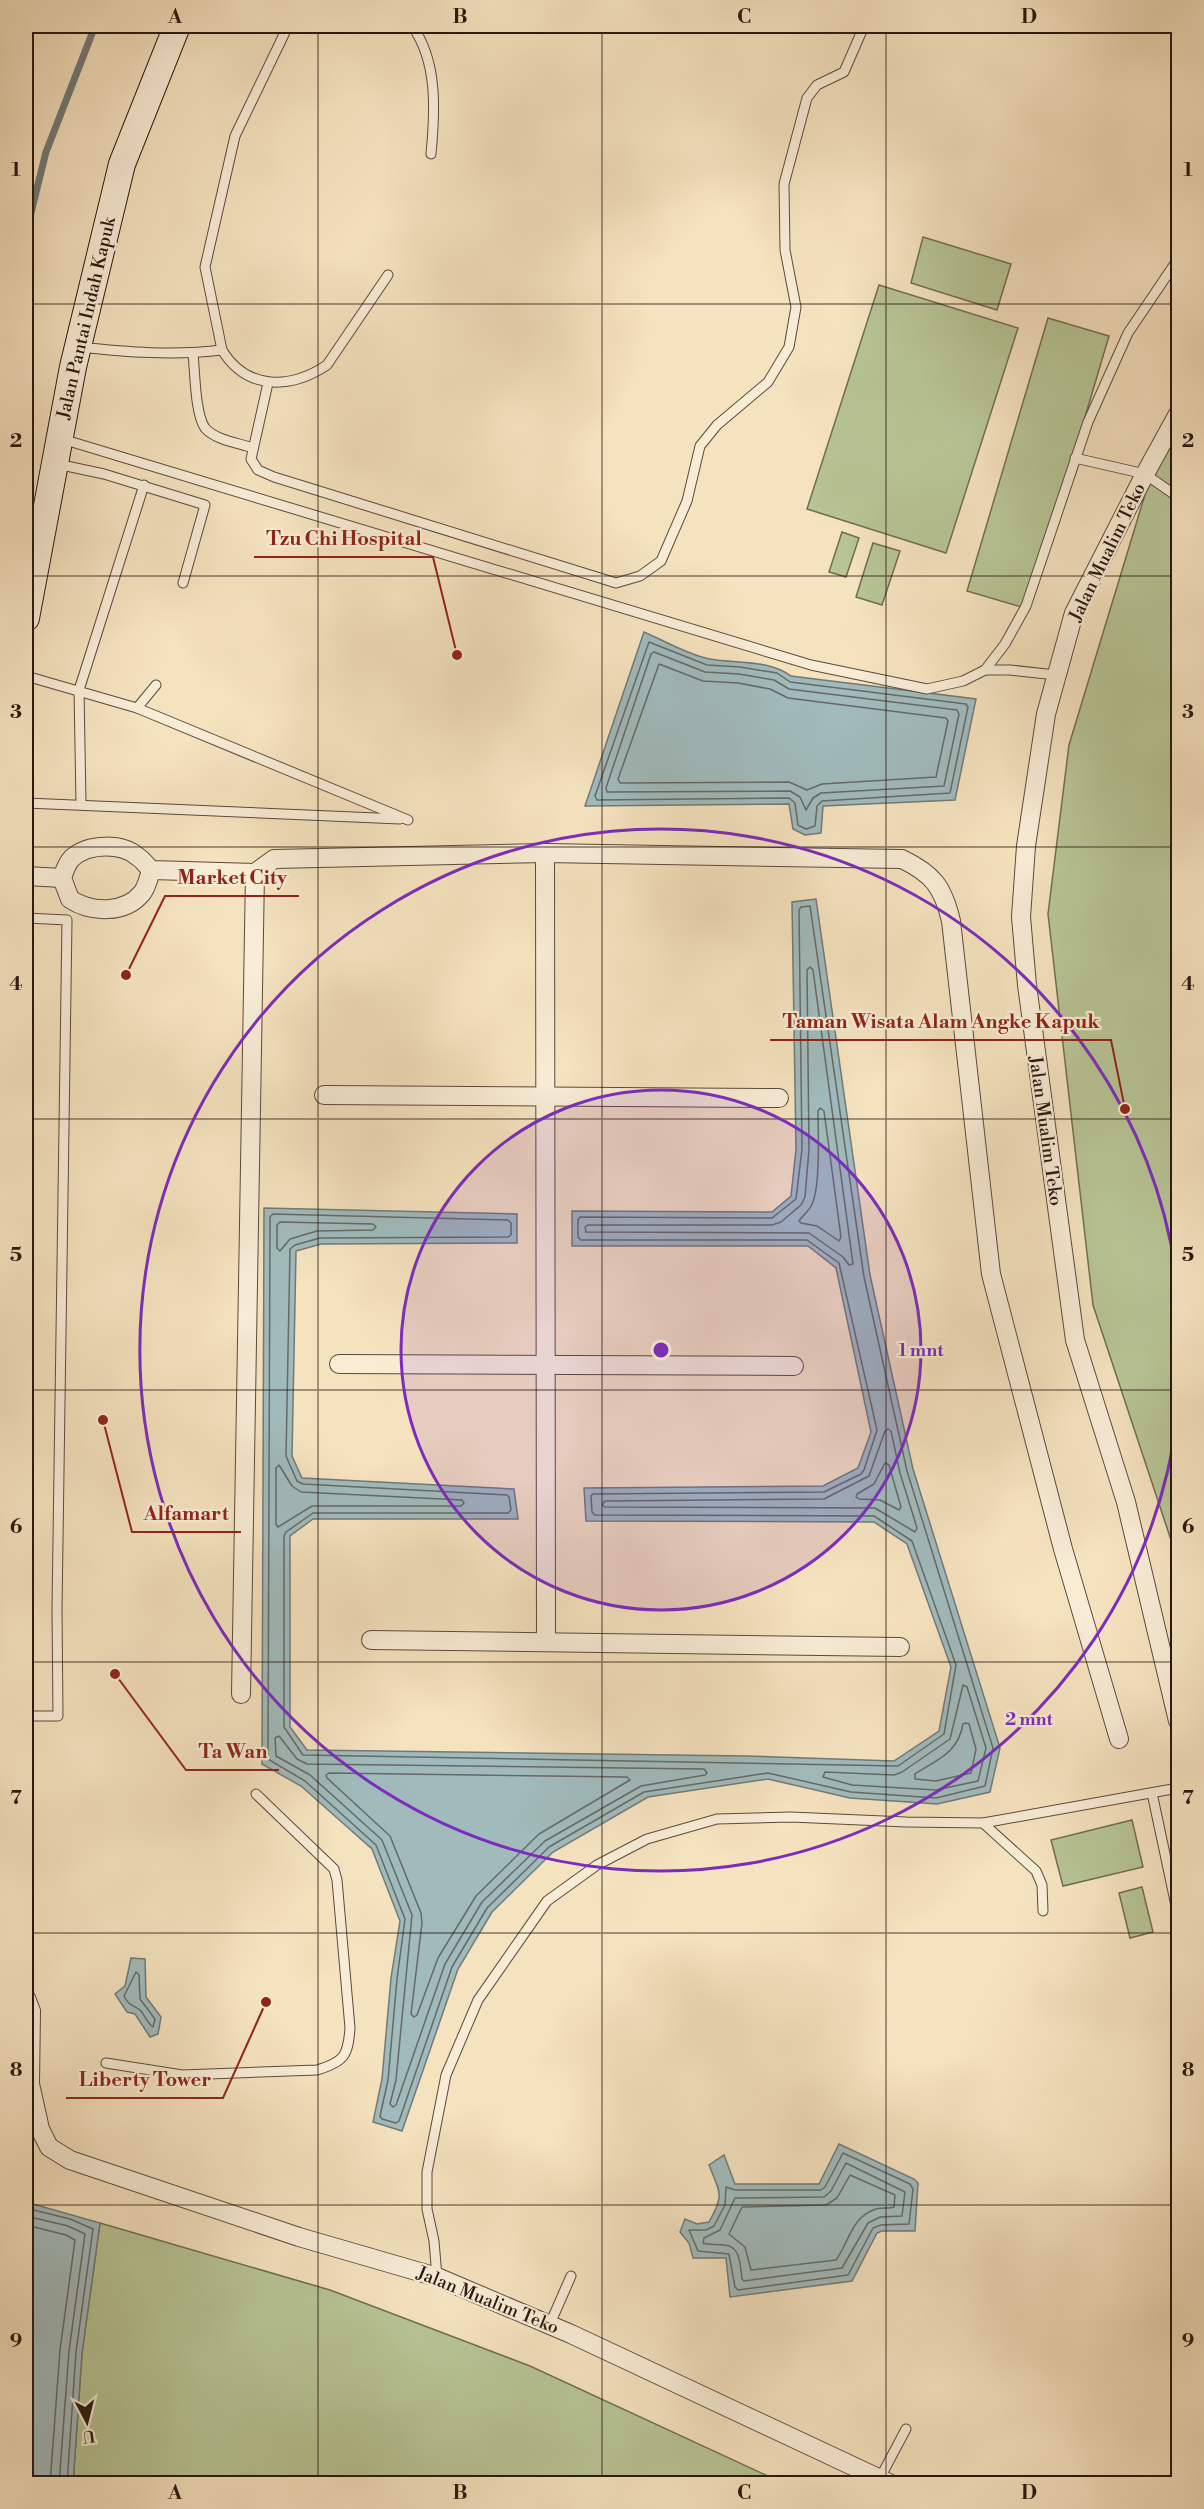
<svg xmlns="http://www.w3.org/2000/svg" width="1204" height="2509" viewBox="0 0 1204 2509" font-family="'Libre Bodoni',serif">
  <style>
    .green { fill: #b7c495; stroke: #706e52; stroke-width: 1.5 }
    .water { fill: #a1bbbd; stroke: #717a77; stroke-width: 1.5 }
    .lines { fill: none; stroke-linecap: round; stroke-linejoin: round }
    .shore { stroke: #646a66; stroke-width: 1.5 }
    .stream { stroke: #717a77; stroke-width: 7 }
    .service-casing { stroke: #5b4a3b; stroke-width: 11 }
    .minor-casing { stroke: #5b4a3b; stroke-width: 20 }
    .secondary-casing { stroke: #28180f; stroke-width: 28 }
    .service { stroke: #f8ecd5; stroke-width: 9 }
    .minor { stroke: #f8ecd5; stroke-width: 18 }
    .secondary { stroke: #f8ecd5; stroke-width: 26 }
    .grid { fill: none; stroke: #28180f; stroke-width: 1.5; stroke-opacity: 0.55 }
    .ring { fill: none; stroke: #7b2cbf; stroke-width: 3 }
    .labels { text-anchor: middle; stroke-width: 4.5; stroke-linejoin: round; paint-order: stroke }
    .street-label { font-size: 18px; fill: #28180f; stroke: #f8ecd5 }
    .centre { fill: #7b2cbf; stroke: #f8ecd5; stroke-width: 3 }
    .ring-label { font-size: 18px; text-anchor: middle; font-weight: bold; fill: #7b2cbf; stroke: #f8ecd5; stroke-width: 4.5; stroke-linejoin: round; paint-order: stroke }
    .leader { fill: none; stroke: #8f2418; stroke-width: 2 }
    .callout-dot { fill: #8f2418; stroke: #f8ecd5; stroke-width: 2 }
    .callout-label { font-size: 20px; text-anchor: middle; font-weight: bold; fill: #8f2418; stroke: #f8ecd5; stroke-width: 4.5; stroke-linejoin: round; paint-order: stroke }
    .neatline { fill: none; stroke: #28180f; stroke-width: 2 }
    .grid-label { font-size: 20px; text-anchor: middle; font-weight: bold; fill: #28180f }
  </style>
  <rect width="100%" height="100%" fill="#f5e2bf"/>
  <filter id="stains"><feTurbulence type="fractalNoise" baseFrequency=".00333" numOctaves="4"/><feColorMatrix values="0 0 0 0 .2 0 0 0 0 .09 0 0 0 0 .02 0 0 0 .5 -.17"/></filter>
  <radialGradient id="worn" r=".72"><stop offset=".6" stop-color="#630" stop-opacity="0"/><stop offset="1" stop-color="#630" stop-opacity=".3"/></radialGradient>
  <g class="green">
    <path d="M923 237 1011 264 997 310 911 283Z"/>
    <path d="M879 285 1018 328 946 553 807 509Z"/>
    <path d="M1048 318 1109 336 1028 609 967 591Z"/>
    <path d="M1178 423V1561L1093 1305 1048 914 1069 745 1157 455Z"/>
    <path d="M842 532 859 538 846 577 829 572Z"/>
    <path d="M873 543 900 551 882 605 856 597Z"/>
    <path d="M1132 1820 1143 1867 1063 1886 1051 1840Z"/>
    <path d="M1142 1887 1153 1932 1130 1938 1119 1893Z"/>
    <path d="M100 2223 330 2290 530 2366 783 2483 73 2484 82 2353Z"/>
  </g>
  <g class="water">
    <path d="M644 632C663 640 690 656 710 659 737 664 768 659 791 676L976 699 955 800 823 806 821 833 805 835 793 829 789 804 585 806Z"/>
    <path d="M816 899 870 1275 913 1469 1000 1748 990 1792 937 1804 850 1798 768 1779 648 1797 553 1852 492 1912 458 1969 402 2131 373 2122 382 2079 391 1978 400 1921 372 1849 301 1786 262 1764 264 1208 517 1214V1243L321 1244 296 1251 292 1456 302 1478 514 1489 518 1519H313L290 1536V1727L307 1750 747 1756 894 1761 939 1731 951 1667 907 1544 874 1522 586 1521 584 1488 823 1486 858 1468 871 1432 836 1268 808 1246H572V1211L772 1212 791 1196 796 1149 792 902Z"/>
    <path d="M131 1958 145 1959 146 1997 161 2017 158 2034 150 2037 135 2014 127 2012 115 1994 125 1986Z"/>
    <path d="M839 2144 914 2179 918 2183 915 2231H882L877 2233 852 2281 730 2297 726 2258H693L689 2243 680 2232 685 2219 697 2224 709 2222C725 2194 720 2193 709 2165L724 2155 735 2184H819Z"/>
    <path d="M26 2202 100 2223 82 2353 73 2483H26Z"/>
  </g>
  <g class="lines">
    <g class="shore">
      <path d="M649 642 707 665 740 667 777 673 790 682 966 704 968 707 950 793 822 801 817 806 815 826 806 829 798 825 795 803 789 798 597 800 595 796Z"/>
      <path d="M654 652 705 672 739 674 774 680 789 689 957 710 959 714 944 786 821 793 813 798 806 810 800 797 790 791 607 792 606 788 651 654Z"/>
      <path d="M659 664 703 681 738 683 770 689 788 698 946 718 948 721 936 777 822 784 807 790 789 782 620 783 618 779Z"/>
      <path d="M810 906 864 1277 907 1471 993 1748 985 1786 936 1798 851 1792 768 1773 644 1792 549 1847 487 1908 452 1967 399 2121 396 2123 382 2119 380 2116 388 2080 397 1979 405 1919 376 1845 305 1781 268 1759 270 1217 273 1214 508 1220 511 1223V1235L508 1237 320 1238 295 1245 290 1249 286 1456 297 1481 303 1484 507 1495 509 1497 511 1510 508 1513H313L286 1532 284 1536V1727L303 1755 898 1766 944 1734 956 1665 912 1541 874 1516 595 1515 592 1512 591 1496 593 1494 824 1492 861 1474 864 1470 877 1430 839 1263 807 1240H581L578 1237V1220L580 1217 772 1218 796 1199 802 1149 799 910 801 907Z"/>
      <path d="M810 967 813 970 853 1264 849 1265 843 1257 809 1233 586 1232 585 1227 588 1225H772L781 1222 801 1205 805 1197 809 1149 807 970Z"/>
      <path d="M820 1108 824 1111 841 1237 839 1241 817 1226 801 1223 799 1221C802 1216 808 1212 811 1206 821 1189 818 1132 818 1111Z"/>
      <path d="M280 1222 373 1224 376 1227 373 1230 317 1231 290 1239 280 1251 277 1248V1225Z"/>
      <path d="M888 1429 891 1431 900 1473 917 1528 915 1532 875 1508 605 1507 602 1505 605 1501 824 1499 869 1476 885 1431Z"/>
      <path d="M885 1463 889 1465 901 1507 899 1510 880 1500 859 1499 856 1497 857 1494 874 1484Z"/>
      <path d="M279 1465 292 1486 301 1492 462 1500 464 1503 461 1506H312L278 1527 276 1524V1468Z"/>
      <path d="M963 1685 967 1687 986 1748 978 1781 936 1790 852 1785 823 1777 825 1772 894 1775 902 1772 950 1739Z"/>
      <path d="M966 1723 969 1724 976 1749 971 1773 936 1781 915 1779V1774C938 1759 958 1753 963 1724Z"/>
      <path d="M279 1736 297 1759 307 1764 704 1769 707 1773 705 1775 641 1786 545 1841 482 1902 445 1964 396 2105 393 2107 390 2104 396 2080 412 1915 382 1840 310 1775 276 1756 275 1738Z"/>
      <path d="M329 1773 627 1777 630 1780 539 1834 476 1896 438 1958 417 2015 414 2017 411 2014 422 1923 421 1913 390 1836 327 1778 326 1775Z"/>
      <path d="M136 1972 139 1975 140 1999 155 2019 153 2027C147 2023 145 2015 140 2010 132 2004 130 2007 124 1996Z"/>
      <path d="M843 2153 910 2184 913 2189 909 2224 881 2225 873 2228 848 2275 738 2290 735 2287 729 2254 698 2251 689 2230H706L714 2226 725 2205 726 2187 735 2190H821L825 2187Z"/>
      <path d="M846 2163 905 2192 902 2216 880 2217 868 2223 842 2268 744 2281 742 2279C740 2265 741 2245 723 2245 716 2244 709 2245 703 2243L704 2238 720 2230 735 2198 824 2197 831 2191Z"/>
      <path d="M850 2175 895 2195 894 2207C889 2209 882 2207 876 2209 852 2216 849 2242 836 2260L751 2270 745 2247 729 2234 742 2207 826 2205 837 2198Z"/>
      <path d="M26 2208 70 2219 93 2229 76 2352 67 2484"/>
      <path d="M26 2216 68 2226 85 2234 69 2351 59 2484"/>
      <path d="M26 2225 66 2235 75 2240 60 2350 50 2484"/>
    </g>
    <path class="stream" d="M26 233 46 152 95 26"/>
    <g class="service-casing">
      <g id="service">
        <path d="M288 26 235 136 205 267 222 350C247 391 291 389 327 365L388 275"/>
        <path d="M412 26C438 61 435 112 431 154"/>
        <path d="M78 347C127 352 174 356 222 350"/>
        <path d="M193 354C195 371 195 414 205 428 215 440 239 443 253 448"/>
        <path d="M268 383 251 459 258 470 274 477 616 583 640 576 661 561 687 501 700 446 717 425 768 382 789 347 796 307 785 250 784 184 807 98 817 85 844 72 864 26"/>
        <path d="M62 439 811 665 927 689 963 681 985 670 1005 644 1026 606 1088 422 1128 333 1178 259"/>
        <path d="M1075 458 1145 474 1178 497"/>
        <path d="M57 464 104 474 205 505 183 583"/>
        <path d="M985 670H1010L1056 675"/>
        <path d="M26 676 137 708 408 820"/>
        <path d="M137 708 156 685"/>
        <path d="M26 803 400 819"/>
        <path d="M81 804 79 690 144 485"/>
        <path d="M26 918 67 920 57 1609 58 1716H26"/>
        <path d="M1152 1793 1178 1915"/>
        <path d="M983 1823 1036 1871 1042 1885 1043 1911"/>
        <path d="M106 2063 182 2075 317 2070C344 2062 348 2056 350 2028L337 1880 334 1869 256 1794"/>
        <path d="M437 2277 434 2241 427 2209V2172L446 2075 478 2000 547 1901 597 1865 647 1839 717 1819 791 1817 906 1822 983 1823 1178 1788"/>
        <path d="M550 2324 571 2276"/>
        <path d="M880 2478 906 2429"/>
      </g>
    </g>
    <g class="minor-casing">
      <g id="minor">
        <path d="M1178 414 1145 474 1074 613 1046 714 1026 846 1021 917 1027 985 1075 1340 1126 1502 1178 1721"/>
        <path d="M151 870C149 877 147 887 142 893 125 914 91 913 70 899L62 878C64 872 67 863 72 858 89 843 122 843 138 857 143 860 147 866 151 870L255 873"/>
        <path d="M26 876 62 878"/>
        <path d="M324 1095 779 1098"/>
        <path d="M339 1364 794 1366"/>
        <path d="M371 1640 900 1647"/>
        <path d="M546 1642 545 853 902 859C933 874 943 887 951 921L991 1274 1063 1549 1119 1739"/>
        <path d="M241 1694 255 873 274 859 545 853"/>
        <path d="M26 1998 31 2011 30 2084 40 2129 49 2147 70 2160 299 2237 437 2277 571 2334 891 2484"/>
      </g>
    </g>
    <g class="secondary-casing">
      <path id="secondary" d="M26 618 73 367 122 164 177 26"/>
    </g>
    <use href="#service" class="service"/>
    <use href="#minor" class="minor"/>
    <use href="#secondary" class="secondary"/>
  </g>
  <path class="grid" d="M318 26V2484M602 26V2484M886 26V2484M26 304H1178M26 576H1178M26 847H1178M26 1119H1178M26 1390H1178M26 1662H1178M26 1933H1178M26 2205H1178"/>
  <circle cx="661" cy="1350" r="260" fill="#7b2cbf" fill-opacity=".12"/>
  <g class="ring">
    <circle cx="661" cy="1350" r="260"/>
    <path d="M1178 1413A521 521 0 1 1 1178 1287"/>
  </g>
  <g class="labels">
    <g class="street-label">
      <text transform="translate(86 318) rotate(-77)" y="6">Jalan Pantai Indah Kapuk</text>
      <text transform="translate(1107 552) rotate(-64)" y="6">Jalan Mualim Teko</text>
      <text transform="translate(1046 1131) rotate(82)" y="6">Jalan Mualim Teko</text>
      <text transform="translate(488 2300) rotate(22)" y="6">Jalan Mualim Teko</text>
    </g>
  </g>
  <circle cx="661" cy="1350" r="9" class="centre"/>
  <g class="ring-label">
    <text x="921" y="1356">1 mnt</text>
    <text x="1029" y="1725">2 mnt</text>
  </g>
  <path class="leader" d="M457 655L433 557H254M126 975L165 896H299M1125 1109L1111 1040H770M103 1420L132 1532H241M115 1674L186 1770H279M266 2002L223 2098H66"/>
  <g class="callout-dot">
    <circle cx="457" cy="655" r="6"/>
    <circle cx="126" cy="975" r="6"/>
    <circle cx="1125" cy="1109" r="6"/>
    <circle cx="103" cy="1420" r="6"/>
    <circle cx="115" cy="1674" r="6"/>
    <circle cx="266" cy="2002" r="6"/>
  </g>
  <g class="callout-label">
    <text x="344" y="545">Tzu Chi Hospital</text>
    <text x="232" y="884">Market City</text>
    <text x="941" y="1028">Taman Wisata Alam Angke Kapuk</text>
    <text x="186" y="1520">Alfamart</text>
    <text x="233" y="1758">Ta Wan</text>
    <text x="145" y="2086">Liberty Tower</text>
  </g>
  <rect width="1204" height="2509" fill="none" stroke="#f5e2bf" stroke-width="66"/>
  <g transform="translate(87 2422) rotate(173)" stroke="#f8ecd5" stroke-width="4.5" paint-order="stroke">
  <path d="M0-4.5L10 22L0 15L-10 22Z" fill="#28180f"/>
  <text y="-9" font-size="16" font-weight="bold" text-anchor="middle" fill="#28180f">U</text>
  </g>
  <rect x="33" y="33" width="1138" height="2443" class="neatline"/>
  <g class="grid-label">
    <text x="175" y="23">A</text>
    <text x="460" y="23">B</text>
    <text x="744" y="23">C</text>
    <text x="1029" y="23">D</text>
    <text x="16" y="176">1</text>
    <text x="1188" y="176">1</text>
    <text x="16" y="447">2</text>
    <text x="1188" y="447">2</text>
    <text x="16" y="718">3</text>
    <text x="1188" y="718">3</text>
    <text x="16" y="990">4</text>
    <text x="1188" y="990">4</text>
    <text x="16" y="1261">5</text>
    <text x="1188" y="1261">5</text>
    <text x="16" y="1533">6</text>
    <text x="1188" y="1533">6</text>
    <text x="16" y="1804">7</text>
    <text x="1188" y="1804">7</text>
    <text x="16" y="2076">8</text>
    <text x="1188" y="2076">8</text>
    <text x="16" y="2347">9</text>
    <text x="1188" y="2347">9</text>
    <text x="175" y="2499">A</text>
    <text x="460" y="2499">B</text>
    <text x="744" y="2499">C</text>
    <text x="1029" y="2499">D</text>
  </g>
  <rect width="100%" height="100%" filter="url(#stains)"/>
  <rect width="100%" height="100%" fill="url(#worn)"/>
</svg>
